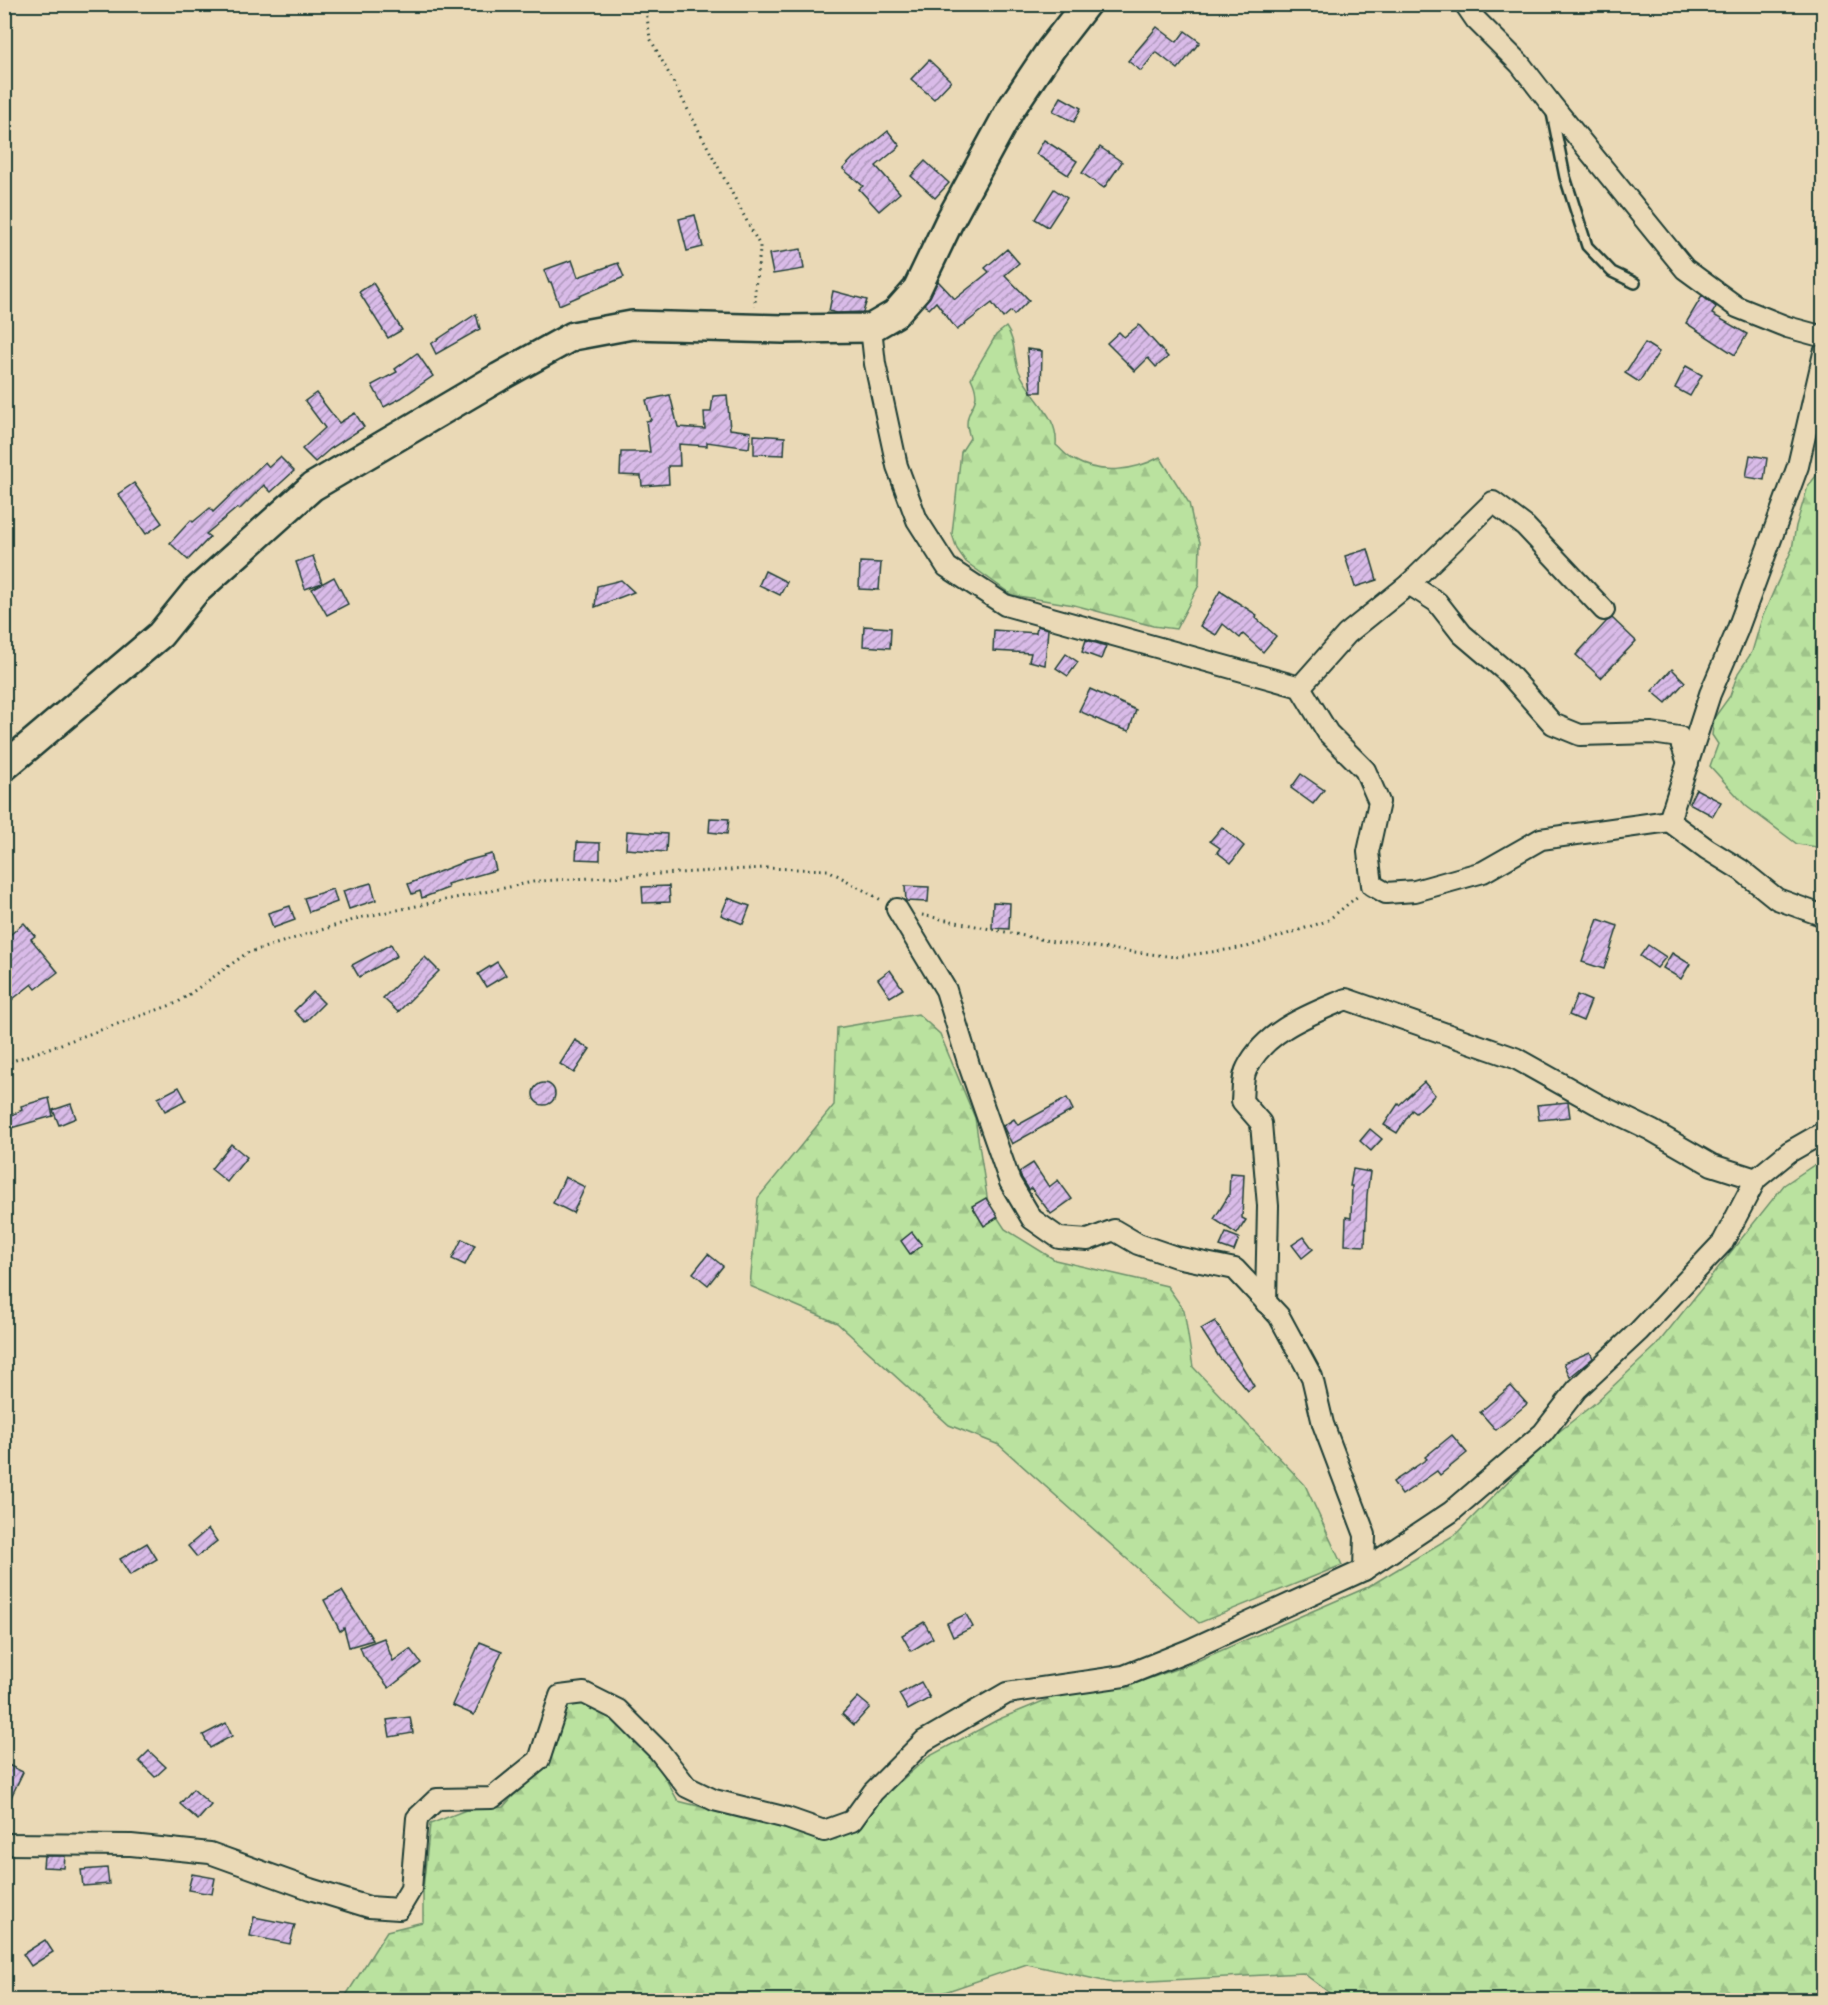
<svg xmlns="http://www.w3.org/2000/svg" width="1828" height="2005" viewBox="0 0 1828 2005" font-family="Dekko,sans-serif">
  <style>
    .forest { fill: url(#forest-firs); stroke: #6c906a; stroke-width: 1.5 }
    .building { fill: url(#building-hatch); stroke: #1f3d34; stroke-width: 1.5 }
    .lines { fill: none; stroke-linecap: round; stroke-linejoin: round }
    .lane-casing { stroke: #1f3d34; stroke-width: 14 }
    .street-casing { stroke: #1f3d34; stroke-width: 24 }
    .secondary-casing { stroke: #1f3d34; stroke-width: 32 }
    .path { stroke: #1f3d34; stroke-width: 3; stroke-dasharray: 1.5 4.5; stroke-linecap: butt }
    .lane { stroke: #ead9b6; stroke-width: 9 }
    .street { stroke: #ead9b6; stroke-width: 20 }
    .secondary { stroke: #ead9b6; stroke-width: 27 }
  </style>
  <defs>
    <pattern id="forest-firs" width="22" height="20" patternUnits="userSpaceOnUse" patternTransform="scale(1.5)"><rect width="22" height="20" fill="#bae29f"/><path d="M5 1l3.5 6h-7zM16 11l3.5 6h-7z" fill="#9fc38a"/></pattern>
    <pattern id="building-hatch" width="6" height="6" patternUnits="userSpaceOnUse" patternTransform="scale(1.5)"><rect width="6" height="6" fill="#d9bbe8"/><path d="M-1 1l2-2M0 6l6-6M5 7l2-2" fill="none" stroke="#af99bd"/></pattern>
  </defs>
  <rect width="100%" height="100%" fill="#ead9b6"/>
  <filter id="ink" filterUnits="userSpaceOnUse"><feTurbulence type="fractalNoise" baseFrequency=".0167" numOctaves="2"/><feDisplacementMap in="SourceGraphic" scale="12" xChannelSelector="R" yChannelSelector="G"/><feConvolveMatrix kernelMatrix="1 2 1 2 8 2 1 2 1" color-interpolation-filters="sRGB"/></filter>
  <g filter="url(#ink)">
    <g class="forest">
      <path d="M1006 327C1016 341 1013 356 1019 371 1029 397 1059 415 1056 445 1062 450 1067 457 1074 460 1100 475 1134 471 1160 457L1189 503 1194 526 1200 542 1199 585 1176 629 1153 626 1074 605 1012 595 966 562 957 549 952 534 961 452 970 438C969 434 967 428 967 424 967 404 984 405 971 378L996 335Z"/>
      <path d="M1823 470H1824L1823 848 1797 844 1746 806 1710 766 1718 744 1712 735 1714 718 1730 696 1738 673 1752 652 1762 618 1792 549 1796 526 1808 486 1820 471Z"/>
      <path d="M918 1014 940 1034 975 1118 988 1203 1005 1229 1055 1260 1167 1286 1184 1310 1193 1367 1305 1485 1342 1565 1199 1623 999 1445 949 1425 837 1323 750 1286 758 1198 834 1105 837 1028Z"/>
      <path d="M1823 1159V2000H1339L1303 1973 1113 1983 1027 1964 921 2000H343L387 1931 423 1922V1889L430 1824 466 1810 503 1807 544 1762 563 1705 585 1699 612 1716 652 1754 678 1801 779 1826 824 1841 854 1830 878 1801 928 1757 997 1720 1070 1690 1131 1685 1190 1664 1368 1587 1456 1534 1551 1438 1595 1403 1656 1346 1784 1185Z"/>
    </g>
    <g class="building">
      <path d="M1157 27 1177 42 1185 31 1200 42 1178 69 1156 52 1141 71 1128 61Z"/>
      <path d="M929 60 951 81 934 99 911 79Z"/>
      <path d="M1061 97 1081 108 1074 122 1053 111Z"/>
      <path d="M888 131 900 146 876 166 900 193 879 211 859 189 863 186 843 169 854 157 855 158Z"/>
      <path d="M1044 140 1077 161 1068 175 1036 154Z"/>
      <path d="M1100 147 1122 162 1104 188 1082 173Z"/>
      <path d="M925 161 949 183 935 198 911 176Z"/>
      <path d="M1054 189 1067 198 1048 227 1035 219Z"/>
      <path d="M695 215 703 247 687 251 679 219Z"/>
      <path d="M801 249 804 269 773 274 769 254Z"/>
      <path d="M1007 249 1019 263 1005 275 1029 300 1014 315 1011 311 1003 318 992 303 957 330 936 302 929 309 924 304 938 281 955 299 989 272 985 268Z"/>
      <path d="M572 260 578 277 618 263 624 277 559 305 551 282 549 283 544 270Z"/>
      <path d="M373 283 402 330 388 338 359 292Z"/>
      <path d="M833 291 867 300 863 312 837 313 829 311Z"/>
      <path d="M1702 296 1716 307 1712 314 1747 334 1735 355 1686 323Z"/>
      <path d="M476 314 480 329 436 354 431 344Z"/>
      <path d="M1139 325 1168 357 1156 367 1148 358 1135 371 1107 343 1119 332 1124 337Z"/>
      <path d="M1645 343 1659 352 1639 382 1625 373Z"/>
      <path d="M1027 349 1042 351 1041 392H1031Z"/>
      <path d="M417 353 433 376 401 398 384 407 372 385 397 372 395 369Z"/>
      <path d="M1686 366 1702 375 1690 396 1675 388Z"/>
      <path d="M316 393 339 423 355 413 364 427 330 449 315 462 302 449 325 428 305 401Z"/>
      <path d="M670 395 678 427 705 429 704 412H711L713 396 727 395 730 429 751 432 749 448 707 442V446L679 444 680 466H668L669 484 642 486 641 476 620 475 621 452H650L646 421 651 420 646 400Z"/>
      <path d="M754 435 785 437 784 455 754 454Z"/>
      <path d="M1750 455 1767 458 1764 480 1746 477Z"/>
      <path d="M280 457 294 471 271 492 264 485 239 510 237 508 206 534 210 537 188 560 170 543 191 520 193 522 210 508 213 512 265 462 269 467Z"/>
      <path d="M134 483 162 523 146 534 118 494Z"/>
      <path d="M1368 549 1377 580 1355 587 1345 556Z"/>
      <path d="M313 556 322 583 305 589 296 562Z"/>
      <path d="M860 562 881 563 879 590 859 589Z"/>
      <path d="M765 571 787 582 780 595 759 585Z"/>
      <path d="M334 577 348 604 327 615 312 589Z"/>
      <path d="M621 580 634 592 595 607 597 586Z"/>
      <path d="M1220 591 1257 615 1256 618 1276 636 1263 652 1243 634 1240 638 1223 624 1216 635 1200 626Z"/>
      <path d="M1612 618 1636 641 1601 678 1576 655 1606 622Z"/>
      <path d="M864 626 891 628 890 648 863 646Z"/>
      <path d="M1037 626 1048 629 1045 665 1029 661 1031 653 993 651 994 630 1036 633Z"/>
      <path d="M1086 640 1106 646 1101 659 1082 652Z"/>
      <path d="M1066 654 1078 662 1068 676 1056 668Z"/>
      <path d="M1672 669 1685 682 1666 703 1652 691Z"/>
      <path d="M1090 689 1136 710 1129 731 1110 725 1079 711Z"/>
      <path d="M1301 774 1324 790 1313 804 1291 788Z"/>
      <path d="M1696 789 1721 802 1713 816 1689 803Z"/>
      <path d="M710 818 729 819 727 834 709 832Z"/>
      <path d="M1222 827 1244 846 1231 863 1217 852 1220 848 1210 841Z"/>
      <path d="M627 831 667 834 666 852 626 849Z"/>
      <path d="M577 842 600 843V860L576 859Z"/>
      <path d="M492 854 496 870 447 884 448 888 422 898 420 891 412 894 408 884 466 861Z"/>
      <path d="M371 883 376 900 349 909 343 891Z"/>
      <path d="M669 886 670 902 643 903 642 887Z"/>
      <path d="M905 886 929 887 928 902 906 901Z"/>
      <path d="M333 889 337 902 309 912 304 898Z"/>
      <path d="M728 898 750 906 743 924 721 915Z"/>
      <path d="M993 902 1010 903 1009 929 992 928Z"/>
      <path d="M290 906 295 920 273 928 268 913Z"/>
      <path d="M1598 919 1618 926 1604 969 1582 962Z"/>
      <path d="M24 923 35 936 31 939 58 972 36 989 32 984 4 1006V940Z"/>
      <path d="M391 944 397 956 359 977 352 965Z"/>
      <path d="M1648 945 1666 957 1657 968 1640 956Z"/>
      <path d="M1672 953 1690 964 1681 979 1663 968Z"/>
      <path d="M425 957 439 971 398 1012 383 998Z"/>
      <path d="M497 962 506 975 486 987 478 974Z"/>
      <path d="M890 970 903 989 890 997 878 979Z"/>
      <path d="M313 992 324 1003 305 1022 294 1011Z"/>
      <path d="M1577 995 1591 1001 1583 1021 1569 1015Z"/>
      <path d="M575 1040 590 1049 574 1073 560 1064Z"/>
      <path d="M1424 1082 1435 1095 1416 1113 1412 1110 1397 1133 1384 1125 1398 1104 1399 1105Z"/>
      <circle cx="544" cy="1094" r="11"/>
      <path d="M179 1087 186 1100 165 1111 158 1098Z"/>
      <path d="M49 1098 53 1116 4 1130V1119L22 1110 21 1106Z"/>
      <path d="M1067 1098 1073 1110 1012 1144 1003 1126 1014 1119 1018 1125Z"/>
      <path d="M1568 1102 1570 1117 1539 1120 1537 1105Z"/>
      <path d="M71 1104 76 1118 59 1125 53 1110Z"/>
      <path d="M1370 1129 1382 1139 1371 1151 1360 1141Z"/>
      <path d="M231 1144 247 1157 227 1182 211 1169Z"/>
      <path d="M1033 1163 1049 1187 1058 1180 1072 1199 1051 1214 1031 1188 1029 1190 1021 1177 1019 1172Z"/>
      <path d="M1353 1169 1370 1172 1367 1195 1365 1246 1345 1245 1346 1217 1351 1218 1352 1186H1350Z"/>
      <path d="M1230 1173 1244 1174 1242 1218 1246 1220 1237 1234 1214 1219 1229 1195Z"/>
      <path d="M565 1177 585 1187 573 1213 553 1203Z"/>
      <path d="M986 1198 998 1217 984 1226 972 1206Z"/>
      <path d="M912 1232 922 1245 910 1254 901 1241Z"/>
      <path d="M1226 1233 1239 1238 1234 1251 1220 1246Z"/>
      <path d="M1304 1237 1313 1249 1302 1258 1292 1245Z"/>
      <path d="M462 1239 475 1245 465 1265 452 1259Z"/>
      <path d="M708 1254 723 1266 708 1285 693 1273Z"/>
      <path d="M1215 1321 1254 1386 1248 1391 1219 1357 1201 1329Z"/>
      <path d="M1590 1352 1593 1358 1570 1377 1564 1363Z"/>
      <path d="M1511 1386 1527 1404 1496 1430 1480 1412Z"/>
      <path d="M1452 1435 1467 1453 1440 1475 1437 1471 1402 1495 1393 1482 1427 1459 1425 1457Z"/>
      <path d="M208 1529 217 1541 197 1557 188 1546Z"/>
      <path d="M147 1543 157 1559 130 1575 120 1559Z"/>
      <path d="M342 1591 373 1640 349 1647 344 1628 340 1631 324 1600Z"/>
      <path d="M966 1614 973 1627 953 1637 947 1623Z"/>
      <path d="M924 1622 933 1638 911 1651 902 1635Z"/>
      <path d="M384 1638 393 1661 410 1649 421 1663 389 1688 363 1655 360 1647Z"/>
      <path d="M480 1642 502 1651 474 1715 452 1705Z"/>
      <path d="M921 1682 930 1698 908 1710 899 1694Z"/>
      <path d="M858 1697 870 1707 854 1725 842 1714Z"/>
      <path d="M410 1717 413 1733 390 1737 387 1720Z"/>
      <path d="M226 1723 232 1736 210 1748 203 1735Z"/>
      <path d="M149 1751 166 1767 155 1777 139 1761Z"/>
      <path d="M4 1763 23 1772 4 1812Z"/>
      <path d="M193 1789 211 1805 198 1820 180 1804Z"/>
      <path d="M44 1856H65L64 1868 43 1867Z"/>
      <path d="M107 1868 109 1884 83 1886 81 1870Z"/>
      <path d="M192 1874 215 1878 212 1894 188 1890Z"/>
      <path d="M254 1917 295 1925 290 1944 250 1936Z"/>
      <path d="M45 1940 53 1952 31 1966 23 1954Z"/>
    </g>
    <g class="lines">
      <g class="lane-casing">
        <path id="lane" d="M1552 113 1565 177 1587 246 1612 272 1635 283"/>
      </g>
      <g class="street-casing">
        <g id="street">
          <path d="M1465 4 1476 20 1520 64 1551 104 1685 269 1737 307 1787 327 1824 337"/>
          <path d="M871 328 875 364 897 466 917 520 947 567 1005 605 1300 687 1328 733 1365 770 1379 802 1368 852 1372 885 1386 893 1415 891 1483 872 1541 839 1669 821 1707 849 1741 870 1777 899 1824 916"/>
          <path d="M1409 584 1437 602 1462 634 1509 674 1553 724 1580 735 1652 733 1679 737 1688 763"/>
          <path d="M1300 687 1347 634 1409 584 1493 502 1525 526 1604 610"/>
          <path d="M1669 821 1710 694 1737 631 1798 466 1824 353"/>
          <path d="M897 909 946 990 969 1065 1010 1182 1032 1219 1059 1238 1088 1240 1114 1230 1138 1244 1176 1257 1235 1269 1279 1316 1312 1377 1323 1424 1365 1535 1364 1570"/>
          <path d="M1266 1303 1268 1206 1261 1123 1242 1101C1243 1091 1242 1077 1247 1068 1266 1030 1309 1015 1346 999L1515 1058 1597 1104 1651 1130 1712 1165 1756 1179"/>
          <path d="M4 1844 131 1845 210 1853 310 1889 369 1907 399 1909 411 1889 417 1818 437 1799 492 1798 539 1760 560 1696 584 1693 618 1710 659 1751 687 1787 714 1800 787 1818 824 1831 852 1821 873 1792 924 1741 1007 1693 1124 1676 1189 1650 1364 1570 1451 1512 1543 1433 1577 1389 1639 1331 1723 1242 1756 1179 1789 1152 1824 1132"/>
        </g>
      </g>
      <g class="secondary-casing">
        <path id="secondary" d="M4 767 160 635 195 592 312 487 499 377 573 336 632 325 783 329 871 328 895 314 917 289 949 222 1010 110 1051 49 1086 4"/>
      </g>
      <g class="path">
        <path d="M645 4 650 38 760 246C760 264 752 289 756 306"/>
        <path d="M922 915 1054 942 1175 957 1247 947 1327 921 1358 896"/>
        <path d="M4 1064 177 1003 247 953 363 917 538 881 765 868 828 870 883 901"/>
      </g>
      <use href="#lane" class="lane"/>
      <use href="#street" class="street"/>
      <use href="#secondary" class="secondary"/>
    </g>
  </g>
  <rect width="1828" height="2005" fill="none" stroke="#ead9b6" stroke-width="24"/>
  <rect x="12" y="12" width="1804" height="1981" fill="none" stroke="#1f3d34" stroke-width="2" filter="url(#ink)"/>
</svg>
